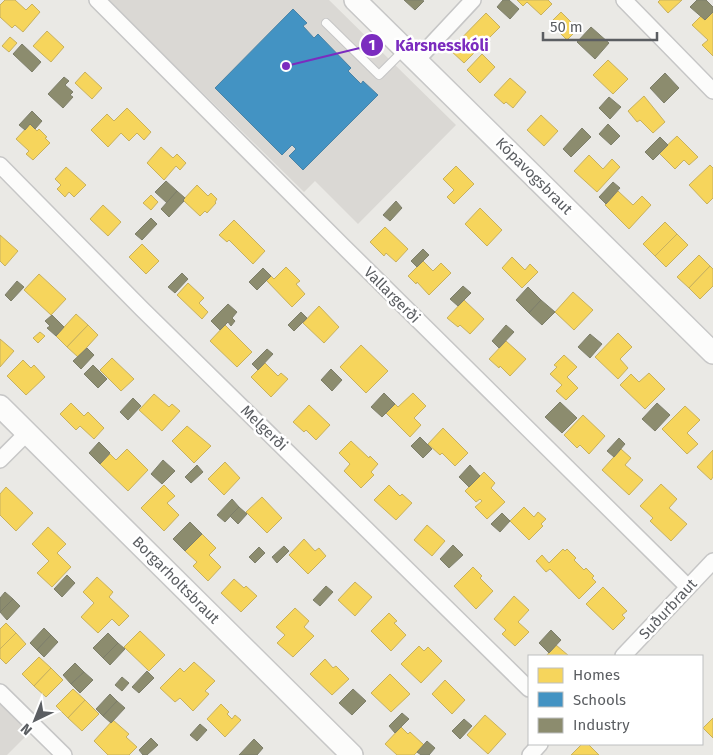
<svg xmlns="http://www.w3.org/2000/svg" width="713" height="755" viewBox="0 0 713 755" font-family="'Fira Sans',sans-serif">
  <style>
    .education { fill: #dad8d4 }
    .homes { fill: #f6d55c; stroke: #c8b15e }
    .schools { fill: #4393c3; stroke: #4a83a6 }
    .industry { fill: #8c8c6e; stroke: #7d7e6a }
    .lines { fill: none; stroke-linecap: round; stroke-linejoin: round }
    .lane-casing { stroke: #c6c6c6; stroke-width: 10 }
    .street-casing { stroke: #c6c6c6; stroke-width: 18 }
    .secondary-casing { stroke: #c7c7c7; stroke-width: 24 }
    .lane { stroke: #fcfcfb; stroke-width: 8 }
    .street { stroke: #fcfcfb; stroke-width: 15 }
    .secondary { stroke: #fcfcfb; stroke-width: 21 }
    .labels { text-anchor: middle; stroke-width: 5; stroke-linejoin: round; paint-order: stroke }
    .street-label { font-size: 15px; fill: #5b5e62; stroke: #fff }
    .leader { fill: none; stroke: #7b2cbf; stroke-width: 2 }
    .callout-dot { fill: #7b2cbf; stroke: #fff; stroke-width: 2 }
    .mark-label { font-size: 15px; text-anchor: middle; font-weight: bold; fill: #fff }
    .callout-label { font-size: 16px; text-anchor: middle; font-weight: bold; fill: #7b2cbf; stroke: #fff; stroke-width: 5; stroke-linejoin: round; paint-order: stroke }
  </style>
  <rect width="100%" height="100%" fill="#eae9e5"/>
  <g class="education">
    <path d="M108 0H329L456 125 358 224 315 181 304 192Z"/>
    <path d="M0 702 30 732 7 755H0Z"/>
  </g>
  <g class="homes">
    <path d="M5 0H15L26 10 32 4 40 12 23 32 15 25 12 28 0 17V5Z"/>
    <path d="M517 0H548L552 4 541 15 527 2 523 6Z"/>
    <path d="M660 0H682L668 13 658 2Z"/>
    <path d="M561 12 578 29 567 40 550 23Z"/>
    <path d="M713 12V56L702 45 708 40 692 25 701 16 705 20Z"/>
    <path d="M486 13 500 27 464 63 450 50Z"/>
    <path d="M47 31 64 47 51 62 33 46Z"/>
    <path d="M10 37 17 43 9 52 2 46Z"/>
    <path d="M482 54 495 67 480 83 467 70Z"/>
    <path d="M608 60 628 79 613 94 593 75Z"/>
    <path d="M85 72 102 88 92 99 75 83Z"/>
    <path d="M510 78 526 92 513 108 506 102 504 104 494 95Z"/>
    <path d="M644 96 665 122 653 133 640 120 637 122 628 111Z"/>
    <path d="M127 108 151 132 144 140 137 133 129 141 121 133 108 147 91 130 107 114 114 121Z"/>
    <path d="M541 115 558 131 544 146 527 130Z"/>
    <path d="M30 124 37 131 39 129 47 137 45 138 50 143 33 160 26 154 29 151 16 139Z"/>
    <path d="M677 136 698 157 689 165 684 160 675 169 659 153Z"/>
    <path d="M161 147 173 158 177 154 186 163 180 170 176 166 164 180 147 163Z"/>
    <path d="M589 155 603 169 612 159 620 167 597 192 574 171Z"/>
    <path d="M710 165 713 168V198L707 204 689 185Z"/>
    <path d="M456 166 474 184 454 204 447 197 454 190 443 179Z"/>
    <path d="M66 167 86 185 74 197 69 192 65 197 57 189 61 185 55 179Z"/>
    <path d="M197 185 208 196 211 193 217 199 215 202 216 203 207 213 205 211 200 216 183 200Z"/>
    <path d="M618 191 633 205 642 196 651 205 629 229 605 205Z"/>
    <path d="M151 195 158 202 151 210 143 203Z"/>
    <path d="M103 205 121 222 108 236 90 219Z"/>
    <path d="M480 208 502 230 487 246 465 224Z"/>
    <path d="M234 220 265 251 253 264 229 240 227 242 219 235Z"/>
    <path d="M665 222 677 234 655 256 643 244Z"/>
    <path d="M385 227 408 249 396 262 386 253 384 256 370 242Z"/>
    <path d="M677 234 688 245 666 267 655 256Z"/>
    <path d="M0 235 18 251 5 266 0 261Z"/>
    <path d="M142 244 159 261 146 274 129 257Z"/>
    <path d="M699 255 710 266 689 288 677 277Z"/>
    <path d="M512 257 525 270 530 264 538 272 522 288 502 268Z"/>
    <path d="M423 261 433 271 441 263 451 273 429 295 417 282 416 284 408 276Z"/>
    <path d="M710 266 713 269V286L700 299 689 288Z"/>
    <path d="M286 267 300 281 296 284 305 294 292 307 266 280 271 276 274 279Z"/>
    <path d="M39 274 66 299 51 315 24 290Z"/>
    <path d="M188 283 204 298 199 303 208 312 202 319 177 295Z"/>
    <path d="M573 292 593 310 574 330 555 312Z"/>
    <path d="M464 300 484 319 470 334 460 325 458 327 447 318Z"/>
    <path d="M319 306 339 327 324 343 303 323Z"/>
    <path d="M76 314 88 325 67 347 56 336Z"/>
    <path d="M88 325 98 335 78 357 67 347Z"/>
    <path d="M225 325 252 352 237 367 210 341Z"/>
    <path d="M40 332 45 336 38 343 33 338Z"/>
    <path d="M618 333 632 347 620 359 628 368 618 379 595 357Z"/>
    <path d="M0 339 14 351 0 367Z"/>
    <path d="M506 341 526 359 510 376 500 366 499 368 489 359Z"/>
    <path d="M361 345 388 371 366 393 340 367Z"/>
    <path d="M564 355 577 367 567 377 578 388 566 400 556 391 562 385 550 374 557 367 554 365Z"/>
    <path d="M112 358 134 379 121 391 100 370Z"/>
    <path d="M23 360 31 368 34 365 45 377 26 395 7 376Z"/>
    <path d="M265 363 278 376 281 373 288 379 271 397 251 377Z"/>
    <path d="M649 373 665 389 645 409 620 385 631 374 639 382Z"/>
    <path d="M413 393 426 406 414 418 421 425 410 437 386 413 395 404 398 407Z"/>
    <path d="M154 394 169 407 172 404 180 411 162 431 139 410Z"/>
    <path d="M71 403 84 416 88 412 104 428 94 439 80 426 76 430 60 414Z"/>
    <path d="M309 405 330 425 316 440 306 430 304 432 293 422Z"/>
    <path d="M685 406 700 420 687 433 698 444 687 454 662 429Z"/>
    <path d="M583 415 605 436 589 454 580 445 577 448 564 435Z"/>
    <path d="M187 426 211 446 194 463 172 441Z"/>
    <path d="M443 428 468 453 455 466 442 453 440 455 428 444Z"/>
    <path d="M351 441 369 458 370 456 378 464 371 472 374 475 361 488 344 471 350 464 339 453Z"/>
    <path d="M127 449 148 470 128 491 100 464 110 454 116 460Z"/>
    <path d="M621 449 631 458 625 465 643 480 629 495 602 470Z"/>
    <path d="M713 450V477L711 480 697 467Z"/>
    <path d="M225 462 240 478 224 495 208 479Z"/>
    <path d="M484 472 495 483 491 488 505 502 487 519 475 507 482 501 480 499 476 502 465 491Z"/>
    <path d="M661 484 677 499 669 508 687 524 671 541 650 521 653 518 640 506Z"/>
    <path d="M164 485 175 496 167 503 179 515 164 531 141 508Z"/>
    <path d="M389 485 400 496 402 494 412 503 396 520 374 500Z"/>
    <path d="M6 487 33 513 16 531 0 515V494Z"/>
    <path d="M262 497 282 518 267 533 246 512Z"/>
    <path d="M524 507 534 517 538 512 546 519 541 524 543 526 529 540 510 521Z"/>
    <path d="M427 525 445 541 432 556 414 540Z"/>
    <path d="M48 527 66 544 57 553 71 567 52 587 37 573 49 561 32 544Z"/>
    <path d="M202 534 216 548 209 555 221 567 208 581 193 566 197 562 185 551Z"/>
    <path d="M304 539 315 551 319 548 326 556 308 574 289 555Z"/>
    <path d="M563 549 565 551 567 549 576 558 574 560 584 570 586 568 594 576 592 578 596 582 579 599 550 569 546 572 536 561 542 555 549 563Z"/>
    <path d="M473 567 482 576 480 578 493 591 476 609 454 586Z"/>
    <path d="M97 577 113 592 109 597 129 616 119 626 112 619 98 633 81 617 94 603 83 592Z"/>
    <path d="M234 579 244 588 246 586 257 596 241 612 221 593Z"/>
    <path d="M355 582 372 597 355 616 338 600Z"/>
    <path d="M603 587 627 611 622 615 625 618 613 630 586 604Z"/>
    <path d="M514 596 529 610 518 622 529 632 515 646 502 634 506 630 494 619Z"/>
    <path d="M295 608 309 621 304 627 314 636 293 657 277 643 285 635 276 627Z"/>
    <path d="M389 613 397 621 394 623 406 635 391 651 371 631Z"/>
    <path d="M6 623 16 633 0 649V629Z"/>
    <path d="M140 631 165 655 149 671 124 647Z"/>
    <path d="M16 633 26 644 6 664 0 658V649Z"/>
    <path d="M556 645 569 656H546Z"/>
    <path d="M419 646 424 651 428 647 442 661 421 683 401 664Z"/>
    <path d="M39 657 51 668 34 686 22 674Z"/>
    <path d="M325 659 333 668 336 666 349 679 332 695 310 674Z"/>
    <path d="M194 662 215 681 205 691 209 694 193 711 180 698 175 702 160 688 180 668 184 672Z"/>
    <path d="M51 668 63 680 46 697 34 686Z"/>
    <path d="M390 674 410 694 391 712 371 693Z"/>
    <path d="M445 680 465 700 452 714 432 694Z"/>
    <path d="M73 689 85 700 68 718 56 706Z"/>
    <path d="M85 700 99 714 82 731 68 718Z"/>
    <path d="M221 704 229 712 227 714 232 719 235 715 241 720 225 737 207 719Z"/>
    <path d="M485 715 506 734 488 754 467 735Z"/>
    <path d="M713 718V738L703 728Z"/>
    <path d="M113 720 129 734 126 737 137 747 129 755H108L94 741Z"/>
    <path d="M401 727 408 734 410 732 424 745 414 755H397L385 744Z"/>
    <path d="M582 744H588L599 755H571Z"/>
  </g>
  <path class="schools" d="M293 9 307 23 303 26 314 38 318 34 351 68 348 71 361 84 363 81 378 95 303 170 289 156 296 149 292 145 282 155 215 88Z"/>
  <g class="industry">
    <path d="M404 0H422L424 1 415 10Z"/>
    <path d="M503 0H509L519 9 510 19 497 7Z"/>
    <path d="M697 0H706L713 7V12L705 20 690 7Z"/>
    <path d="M591 27 609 43 595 59 577 42Z"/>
    <path d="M22 44 41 62 32 72 13 54Z"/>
    <path d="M665 73 679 88 664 103 650 88Z"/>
    <path d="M64 77 69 81 65 85 73 92 70 95 73 97 63 108 48 94Z"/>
    <path d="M609 97 621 107 610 119 599 108Z"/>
    <path d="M32 111 42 121 35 129 30 124 25 130 19 125Z"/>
    <path d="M608 124 620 136 611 145 599 134Z"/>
    <path d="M582 128 591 137 571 157 563 149Z"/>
    <path d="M660 137 668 145 653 160 645 152Z"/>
    <path d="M166 181 177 191 167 203 155 192Z"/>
    <path d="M613 182 620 188 606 204 599 197Z"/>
    <path d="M177 191 185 198 183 200 184 201 169 217 161 209Z"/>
    <path d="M396 201 402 208 390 221 383 215Z"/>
    <path d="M151 218 157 224 142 240 135 234Z"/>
    <path d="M423 249 429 255 417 267 411 261Z"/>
    <path d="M263 268 271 276 257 290 249 282Z"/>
    <path d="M182 273 188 279 175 293 168 287Z"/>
    <path d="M17 281 24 287 11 301 5 295Z"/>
    <path d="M463 286 471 293 458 306 450 299Z"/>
    <path d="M528 287 541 300 529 313 516 300Z"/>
    <path d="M541 300 555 312 542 325 529 313Z"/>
    <path d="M228 304 237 312 232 318 235 321 231 326 228 322 220 330 211 321Z"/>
    <path d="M301 312 307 318 294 331 288 325Z"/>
    <path d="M52 315 64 327 56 336 47 328 50 326 45 321Z"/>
    <path d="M506 325 514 332 499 348 492 341Z"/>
    <path d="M590 334 602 344 590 358 578 347Z"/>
    <path d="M87 348 94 355 81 369 73 361Z"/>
    <path d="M267 349 273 354 258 370 252 364Z"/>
    <path d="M93 365 107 379 98 388 84 374Z"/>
    <path d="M331 369 342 380 332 391 321 380Z"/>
    <path d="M384 393 395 404 382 417 371 407Z"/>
    <path d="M133 398 141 406 128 420 120 412Z"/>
    <path d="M560 402 577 418 562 433 545 417Z"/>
    <path d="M657 403 670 415 655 431 642 419Z"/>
    <path d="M420 437 432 449 423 458 411 446Z"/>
    <path d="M619 438 625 444 614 457 607 451Z"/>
    <path d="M99 442 110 453 100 464 89 453Z"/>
    <path d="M163 460 175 471 162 484 151 474Z"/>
    <path d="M197 465 203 472 191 483 185 477Z"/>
    <path d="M470 465 480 476 469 487 459 477Z"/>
    <path d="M232 499 239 507 225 522 217 515Z"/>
    <path d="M239 507 247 514 238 524 230 516Z"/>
    <path d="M502 513 510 521 500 532 491 524Z"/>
    <path d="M190 522 202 534 185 551 173 539Z"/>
    <path d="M453 545 463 555 449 568 440 559Z"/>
    <path d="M284 546 289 551 277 563 272 557Z"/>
    <path d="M259 547 265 553 255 563 249 557Z"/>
    <path d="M67 575 75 583 62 597 54 589Z"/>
    <path d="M326 586 333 592 320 606 313 600Z"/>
    <path d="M5 592 13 599 0 612V598Z"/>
    <path d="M13 599 20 606 7 620 0 612Z"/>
    <path d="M44 628 51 635 37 650 30 643Z"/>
    <path d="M551 630 561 640 549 653 539 643Z"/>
    <path d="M108 633 118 643 103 658 93 648Z"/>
    <path d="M51 635 58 642 44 657 37 650Z"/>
    <path d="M118 643 125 649 110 665 103 658Z"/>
    <path d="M75 663 84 672 71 684 63 675Z"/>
    <path d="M147 671 154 678 139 693 132 687Z"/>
    <path d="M84 672 93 680 80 693 71 684Z"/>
    <path d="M122 677 129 683 122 691 115 685Z"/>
    <path d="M353 689 366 701 352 715 339 703Z"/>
    <path d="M110 694 117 701 103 716 96 709Z"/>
    <path d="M117 701 125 708 111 723 103 716Z"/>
    <path d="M402 713 409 719 395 733 389 726Z"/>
    <path d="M464 719 472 726 460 739 452 731Z"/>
    <path d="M200 724 207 730 197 741 190 735Z"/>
    <path d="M151 738 158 745 147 755H143L139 750Z"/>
    <path d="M254 739 263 748 257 755H239Z"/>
    <path d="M427 741 435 748 429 755H421L417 752Z"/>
  </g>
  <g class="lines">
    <g class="lane-casing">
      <path id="lane" d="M326 23 379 75 403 51"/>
    </g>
    <g class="street-casing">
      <g id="street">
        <path d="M97 0 343 246 688 587"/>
        <path d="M624 0 713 91"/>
        <path d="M416 61 473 0"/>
        <path d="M0 165 142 309 529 689"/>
        <path d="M0 460 27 433"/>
        <path d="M623 656 713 561"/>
        <path d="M0 692 64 755"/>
        <path d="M530 755 540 744"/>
      </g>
    </g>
    <g class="secondary-casing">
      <g id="secondary">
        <path d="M355 0 713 353"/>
        <path d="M0 406 352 755"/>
      </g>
    </g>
    <use href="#lane" class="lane"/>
    <use href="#street" class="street"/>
    <use href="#secondary" class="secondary"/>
  </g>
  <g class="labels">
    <g class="street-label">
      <text transform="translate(534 176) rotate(45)" y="5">Kópavogsbraut</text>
      <text transform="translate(392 295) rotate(45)" y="5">Vallargerði</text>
      <text transform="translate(264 428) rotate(44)" y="5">Melgerði</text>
      <text transform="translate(176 580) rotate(45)" y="5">Borgarholtsbraut</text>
      <text transform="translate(668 609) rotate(-47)" y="5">Suðurbraut</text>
    </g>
  </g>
  <path class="leader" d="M286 66L372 45"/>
  <g class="callout-dot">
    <circle cx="286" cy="66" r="5"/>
    <circle cx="372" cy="45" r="12"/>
  </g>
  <g class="mark-label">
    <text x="372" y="50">1</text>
  </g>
  <g class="callout-label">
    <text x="442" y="51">Kársnesskóli</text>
  </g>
  <rect x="528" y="655" width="175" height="90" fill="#ffffff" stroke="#bdbfc0"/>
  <rect x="538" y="668" width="25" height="15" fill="#f6d55c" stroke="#bdbfc0"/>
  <text x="573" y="680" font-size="15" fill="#5b5e62">Homes</text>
  <rect x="538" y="692" width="25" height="15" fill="#4393c3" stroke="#bdbfc0"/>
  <text x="573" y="705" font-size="15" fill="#5b5e62">Schools</text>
  <rect x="538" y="718" width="25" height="15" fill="#8c8c6e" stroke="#bdbfc0"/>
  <text x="573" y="730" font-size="15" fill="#5b5e62">Industry</text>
  <g transform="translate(35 720) rotate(223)" stroke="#ffffff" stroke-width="4" paint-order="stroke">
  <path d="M0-4L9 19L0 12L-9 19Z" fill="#5b5e62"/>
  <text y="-8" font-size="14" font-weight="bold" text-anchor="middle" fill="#5b5e62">N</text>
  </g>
  <path d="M543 32v8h114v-8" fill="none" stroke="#5b5e62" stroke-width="2.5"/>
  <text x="550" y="32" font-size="15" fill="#5b5e62" stroke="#ffffff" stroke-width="4" paint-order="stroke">50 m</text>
</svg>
